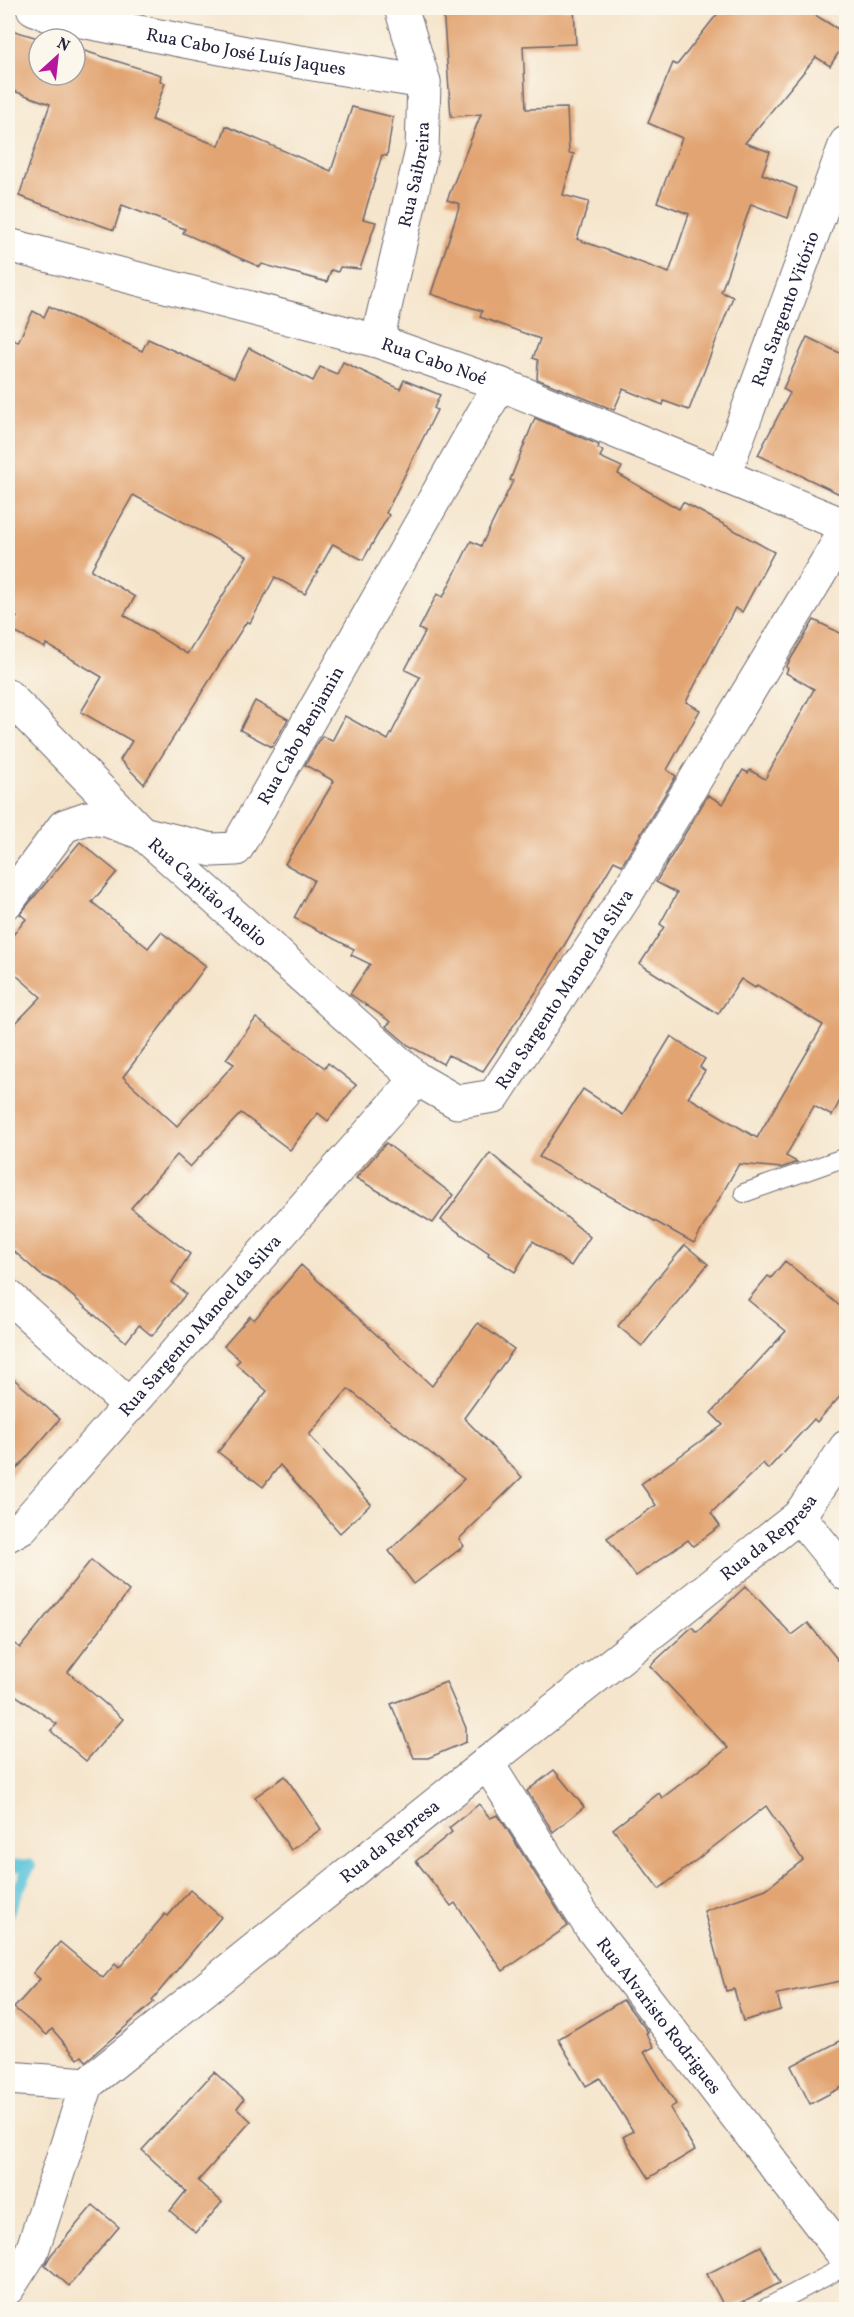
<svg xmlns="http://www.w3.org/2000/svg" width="854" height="2317" viewBox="0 0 854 2317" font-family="Vollkorn,serif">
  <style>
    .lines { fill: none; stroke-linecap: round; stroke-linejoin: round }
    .stream { stroke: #5dc5d9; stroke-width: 12 }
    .building { fill: #e2a472; fill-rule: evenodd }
    .service-casing { stroke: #6c666e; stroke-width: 20 }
    .minor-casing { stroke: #6c666e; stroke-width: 35 }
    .tertiary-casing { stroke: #6c666e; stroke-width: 35 }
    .service { stroke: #fff; stroke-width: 18 }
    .minor { stroke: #fff; stroke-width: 33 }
    .tertiary { stroke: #fff; stroke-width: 33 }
    .labels { text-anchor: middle; stroke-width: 5; stroke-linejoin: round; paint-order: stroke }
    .street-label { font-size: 18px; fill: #22223b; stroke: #fbf7ec }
  </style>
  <rect width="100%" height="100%" fill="#fbf7ec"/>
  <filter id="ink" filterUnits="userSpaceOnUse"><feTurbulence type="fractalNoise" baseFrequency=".0167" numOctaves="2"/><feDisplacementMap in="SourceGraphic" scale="12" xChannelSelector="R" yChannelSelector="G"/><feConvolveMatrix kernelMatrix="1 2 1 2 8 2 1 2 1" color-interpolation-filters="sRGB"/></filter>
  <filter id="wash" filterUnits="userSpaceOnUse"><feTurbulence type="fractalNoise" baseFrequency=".008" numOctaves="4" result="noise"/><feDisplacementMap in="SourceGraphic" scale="24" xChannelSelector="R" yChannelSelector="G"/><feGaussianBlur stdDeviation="1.35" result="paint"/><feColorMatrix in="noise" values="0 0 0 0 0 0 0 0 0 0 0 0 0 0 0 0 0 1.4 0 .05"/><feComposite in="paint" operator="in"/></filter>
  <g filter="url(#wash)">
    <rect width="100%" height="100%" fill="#f5e5cc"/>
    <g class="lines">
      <path class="stream" d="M8 1866 30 1865 8 1912"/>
    </g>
    <g id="blocks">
      <g class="building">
        <path d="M443 8H574L576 44 523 46 526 109 567 108 569 153 574 154 563 195 589 202 577 239 669 273 689 214 657 202 682 138 648 123 673 63 677 65 722 8H804L846 34V41L830 66 816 57 745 143 770 152 762 174 797 188 788 218 751 204 721 292 733 297 689 410 664 401 663 405 623 389 614 410 537 379 538 360 533 358 540 339 480 317 482 311 431 294 460 204 447 200 481 114 451 117Z"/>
        <path d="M8 29 41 39H39V75H75V48L161 75 160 81 165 83 152 120 219 146 226 126 331 171 352 107 393 117 387 156 382 155 363 219 376 222 360 269 340 267 338 272 331 270 327 282 262 264 260 267 183 233 185 229 122 205 114 230 19 196 50 104 8 89Z"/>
        <path d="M49 306 142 351 148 339 234 378 249 348 313 381 320 367 337 374 343 362 400 389 404 380 440 395 434 408 437 410 386 513 389 515 363 560 333 544 305 594 275 577 250 623 247 621 144 784 120 760 132 741 81 712 102 677 46 644 45 648 10 630 17 617 8 613V337L18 342 33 311 44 317ZM133 495 247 556 187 654 124 615 135 597 91 570Z"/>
        <path d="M807 337 846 356V497L758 455 790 393 783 389Z"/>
        <path d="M535 418 599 445 598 448 603 451 600 457 622 467 618 474 679 509 683 502 774 552 742 612 735 608 686 702 700 710 667 770 676 776 622 865 614 861 542 983 483 1071 448 1055 443 1064 408 1045 386 1026 391 1022 350 994 370 964 351 955 354 949 294 918 314 880 285 864 334 781 305 765 322 736 332 741 345 716 388 740 420 677 405 670 425 632 419 629 437 594 443 597 471 541 481 546 513 481 510 480Z"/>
        <path d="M814 620 844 635 846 630V1089L832 1116 814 1106 786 1156 797 1162 781 1168 739 1164 694 1243 539 1157 583 1089 623 1115 671 1036 705 1059 700 1067 705 1071 688 1097 757 1138 823 1025 757 985 755 988 741 979 718 1014 640 964 664 927 660 924 677 893 656 882 708 795 723 804 743 770 748 773 750 770 765 779 814 689 786 673 788 669 786 667Z"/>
        <path d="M255 701 288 719 272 747 240 730Z"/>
        <path d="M80 842 117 872 92 902 148 948 161 932 206 966 123 1077 177 1126 234 1064 226 1059 256 1018 325 1068 328 1063 356 1085 328 1121 318 1113 290 1150 241 1113 190 1167 177 1155 131 1208 190 1254 172 1282 186 1294 152 1336 139 1325 126 1342 57 1283 41 1275 8 1246V1031L41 997 8 968V941L26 919 20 914Z"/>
        <path d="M386 1143 453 1195 433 1223 356 1178Z"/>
        <path d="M490 1153 590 1237 571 1266 533 1241 515 1272 488 1255 489 1253 441 1220Z"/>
        <path d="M685 1245 708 1264 642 1346 618 1326Z"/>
        <path d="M785 1261 846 1311V1390L817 1422 814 1419 768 1469 763 1463 711 1513 720 1526 693 1546 688 1540 636 1576 607 1538 656 1505 641 1484 723 1425 711 1413 786 1331 748 1300 768 1276 771 1278Z"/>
        <path d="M301 1265 432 1386 478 1323 514 1349 464 1418 522 1477 459 1539 464 1546 414 1584 389 1551 464 1479 348 1389 309 1435 371 1504 340 1533 280 1465 263 1487 218 1452 267 1391 236 1364 240 1360 224 1346 250 1316 254 1320Z"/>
        <path d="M8 1374 60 1419 8 1479Z"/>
        <path d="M91 1560 129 1591 68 1672 123 1719 86 1761 53 1733 51 1730 57 1724 8 1690V1639L20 1648Z"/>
        <path d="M746 1586 792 1635 808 1623 846 1670V1980L777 1994 781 2010 743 2021 734 1989 726 1991 704 1911 766 1889 803 1860 766 1806 659 1889 613 1829 659 1793 662 1798 728 1748 650 1666 692 1627 697 1632Z"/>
        <path d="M446 1682 466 1728V1742L428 1758H414L391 1704Z"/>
        <path d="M554 1770 584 1807 553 1832 527 1791Z"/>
        <path d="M285 1776 321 1829 291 1850 255 1797Z"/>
        <path d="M479 1804 490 1818 498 1815 568 1926 503 1971 455 1903 451 1906 416 1861 452 1832 449 1828Z"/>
        <path d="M190 1890 221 1917 152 2000 154 2002 86 2061 82 2056 78 2059 52 2029 47 2035 14 2008 40 1979 33 1973 60 1942 103 1978 115 1964 119 1968 165 1914 168 1916Z"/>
        <path d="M623 2000 648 2032 646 2033 654 2047 644 2052 676 2104 670 2108 695 2150 649 2178 623 2137 633 2131 600 2078 586 2086 558 2039Z"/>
        <path d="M846 2038V2085L810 2104 791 2066Z"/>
        <path d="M214 2072 244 2099 237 2108 251 2121 198 2181 222 2202 196 2233 170 2211 186 2191 142 2150Z"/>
        <path d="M93 2205 119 2227 69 2286 45 2265 51 2255Z"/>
        <path d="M761 2246 780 2283 726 2310 707 2274Z"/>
      </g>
    </g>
  </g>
  <g filter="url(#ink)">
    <use href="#blocks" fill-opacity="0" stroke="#6c666e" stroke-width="1.5"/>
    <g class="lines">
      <g class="service-casing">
        <g id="service">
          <path d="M744 1193 846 1157"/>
          <path d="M762 2310 846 2266"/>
        </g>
      </g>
      <g class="minor-casing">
        <g id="minor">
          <path id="s1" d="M33 8 46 14 246 53 424 82"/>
          <path id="s2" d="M8 245 377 341 500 384 846 526"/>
          <path id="s3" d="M724 475 846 143"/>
          <path id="s4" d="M8 696 142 833 417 1079"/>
          <path id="s5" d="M8 901 64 826 87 818 106 820 142 833 212 850 236 849 500 384"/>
          <path d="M8 1296 130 1406"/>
          <path d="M799 1516 846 1574"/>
          <path id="s6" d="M8 1535 22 1527 417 1079 457 1102 494 1096 624 898 846 530"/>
          <path id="s7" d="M487 1763 590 1926 846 2258"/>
          <path d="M8 2078 87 2084"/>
          <path id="s8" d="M8 2288 32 2251 87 2084 487 1763 799 1516 846 1447"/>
        </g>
      </g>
      <g class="tertiary-casing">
        <g id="tertiary">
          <path id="s9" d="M377 341 422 150 424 82 401 8"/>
        </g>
      </g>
      <use href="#service" class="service"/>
      <use href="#minor" class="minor"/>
      <use href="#tertiary" class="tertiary"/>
    </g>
  </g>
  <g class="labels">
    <g class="street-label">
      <text dy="6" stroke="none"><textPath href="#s1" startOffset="218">Rua Cabo José Luís Jaques</textPath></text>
      <text dy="6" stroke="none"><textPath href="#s9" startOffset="171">Rua Saibreira</textPath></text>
      <text dy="6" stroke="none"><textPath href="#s3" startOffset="177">Rua Sargento Vitório</textPath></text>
      <text dy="6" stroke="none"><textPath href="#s2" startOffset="442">Rua Cabo Noé</textPath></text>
      <text dy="6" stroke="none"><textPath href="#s5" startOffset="402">Rua Cabo Benjamin</textPath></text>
      <text dy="6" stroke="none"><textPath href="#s4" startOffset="280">Rua Capitão Anelio</textPath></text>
      <text dy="6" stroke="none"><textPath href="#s6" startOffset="825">Rua Sargento Manoel da Silva</textPath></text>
      <text dy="6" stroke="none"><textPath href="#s6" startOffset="285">Rua Sargento Manoel da Silva</textPath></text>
      <text dy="6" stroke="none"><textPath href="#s8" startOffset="1094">Rua da Represa</textPath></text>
      <text dy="6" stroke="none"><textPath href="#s8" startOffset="608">Rua da Represa</textPath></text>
      <text dy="6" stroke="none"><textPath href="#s7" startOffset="306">Rua Alvaristo Rodrigues</textPath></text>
    </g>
  </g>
  <rect width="854" height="2317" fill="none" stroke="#fbf7ec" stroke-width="30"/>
  <g transform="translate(57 57) rotate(27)"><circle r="28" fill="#fbf7ec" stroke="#a4a2a5" stroke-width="1.5"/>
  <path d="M0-4.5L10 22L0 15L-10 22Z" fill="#b5179e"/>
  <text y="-9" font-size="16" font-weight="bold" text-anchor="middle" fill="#22223b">N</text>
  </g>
</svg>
